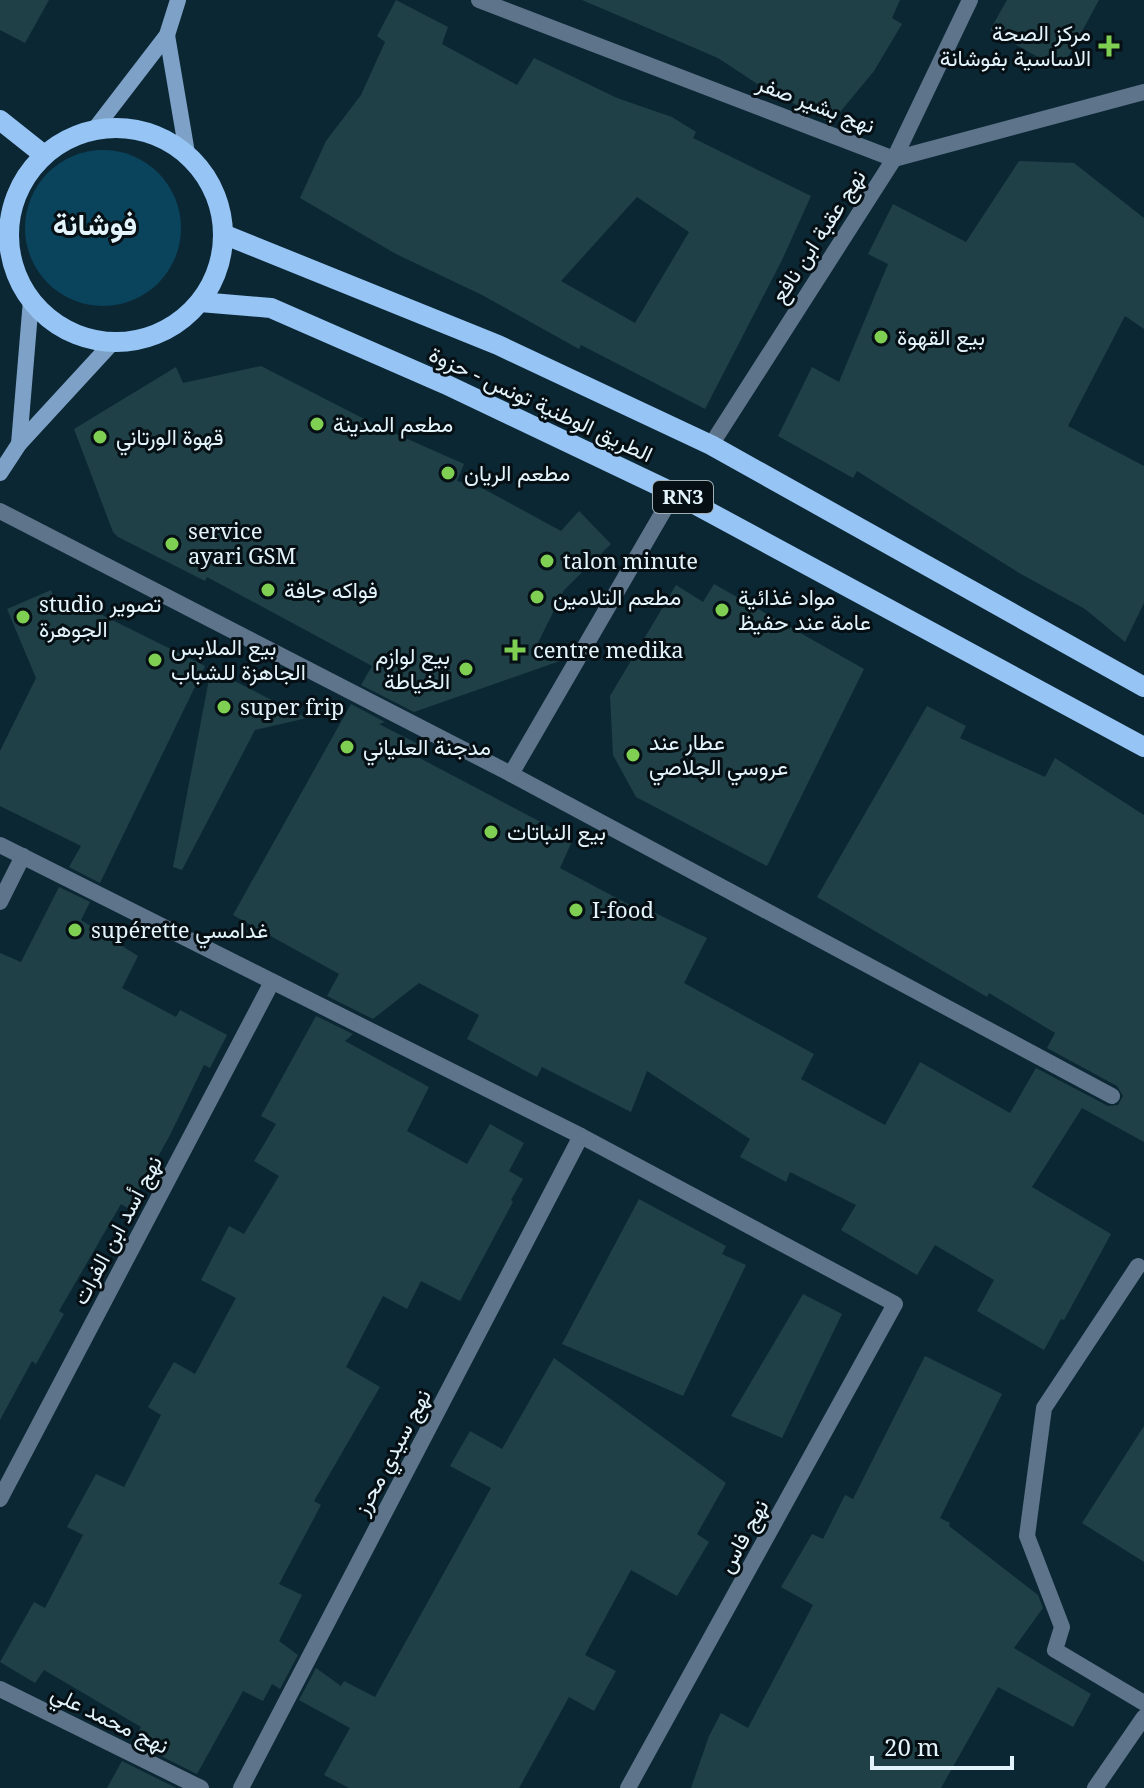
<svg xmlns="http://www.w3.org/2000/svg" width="1144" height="1788" viewBox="0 0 1144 1788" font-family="'Noto Serif',Vazirmatn,serif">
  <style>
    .green { fill: #0a445c }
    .building { fill: #1e4046; fill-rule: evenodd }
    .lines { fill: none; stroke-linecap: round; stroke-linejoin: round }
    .minor { stroke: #5e748b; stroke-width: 16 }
    .secondary { stroke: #7ea2c7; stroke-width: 16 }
    .primary { stroke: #96c5f5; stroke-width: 20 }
    .poi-dot { fill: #7fd052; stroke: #050f14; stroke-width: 3 }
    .labels { text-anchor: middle; stroke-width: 6; stroke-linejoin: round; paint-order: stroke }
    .shield { fill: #050f14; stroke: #a0afb6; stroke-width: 2 }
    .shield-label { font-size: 20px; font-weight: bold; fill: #e3f3fb }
    .poi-label { font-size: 22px; fill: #e3f3fb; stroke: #050f14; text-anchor: start }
    .street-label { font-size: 22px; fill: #e3f3fb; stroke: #050f14 }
    .district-label { font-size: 30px; font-weight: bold; fill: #e3f3fb; stroke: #050f14 }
  </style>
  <rect width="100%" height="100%" fill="#0c2734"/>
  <circle class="green" cx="103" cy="228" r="78"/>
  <g class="building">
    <path d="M0 0H49L25 43 0 30Z"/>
    <path d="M396 0 448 27 442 44 517 85 534 58 617 98 672 117 696 132 693 138 811 196 782 260 705 409 581 345 579 349 482 295 396 254 300 198 326 141 361 95 385 42 377 36ZM637 197 689 232 635 323 561 281Z"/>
    <path d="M582 0H900L892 18 902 24 874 71 831 123 762 87 718 58Z"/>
    <path d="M1007 0H1099L1061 70 990 30Z"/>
    <path d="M1019 161 1074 163 1144 218V329L1125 316 1068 426 1144 466V603L1125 642 1085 609 1019 573 857 471 853 478 778 436 812 367 839 382 888 264 868 254 893 204 966 242Z"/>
    <path d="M261 366 376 425 464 464 457 481 484 489 561 531 579 511 611 544 564 590 535 649 560 661 414 712 361 685 372 666 207 577 205 581 118 537 113 532 74 429 176 367 183 383Z"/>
    <path d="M714 584 864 669 767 866 636 797 613 755 610 696 676 585 703 602Z"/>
    <path d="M51 590 61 614 92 610 205 666 100 883 69 867 81 846 0 806V751L36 678 7 609Z"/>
    <path d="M211 669 307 718 255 730 182 870 173 867Z"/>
    <path d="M351 704 385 722 379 724 420 745 412 754 573 839 560 868 643 912 645 908 707 938 684 983 814 1054 801 1079 885 1125 920 1062 1010 1113 1036 1068 1108 1106 1118 1105 1123 1096 1117 1086 1047 1048 1055 1033 989 993 987 997 817 897 927 706 966 726 960 738 1045 777 1055 758 1144 815V1142L1082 1108 1032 1187 1111 1234 1064 1320 1061 1319 1044 1350 977 1311 994 1280 935 1245 917 1275 841 1230 856 1205 790 1172 786 1182 740 1157 750 1139 647 1071 631 1112 542 1067 537 1077 467 1039 479 1015 419 983 373 1019 327 996 339 974 233 915Z"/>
    <path d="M59 887 90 902 81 920 138 956 122 988 176 1017 180 1010 227 1035 210 1068 204 1065 170 1135 129 1209 121 1204 59 1311 64 1314 36 1364 32 1361 0 1420V953L21 962Z"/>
    <path d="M316 1016 353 1034 345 1041 429 1087 407 1131 467 1164 490 1124 524 1143 509 1171 523 1179 511 1200 513 1202 460 1301 421 1281 407 1309 383 1296 346 1367 380 1387 314 1501 321 1505 279 1584 302 1595 279 1641 298 1655 280 1689 272 1684 263 1701 243 1691 197 1774 133 1742 141 1727 44 1670 35 1683 0 1662 34 1602 45 1608 83 1535 67 1527 96 1474 124 1487 161 1415 148 1407 174 1362 195 1374 236 1298 201 1280 229 1226 244 1234 279 1176 254 1161 276 1124 261 1116Z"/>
    <path d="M639 1199 726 1246 722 1254 746 1265 683 1396 562 1344Z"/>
    <path d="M803 1294 842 1314 782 1438 731 1416Z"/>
    <path d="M925 1356 1002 1394 940 1518 950 1523 949 1526 1038 1595 1043 1608 1014 1648 1091 1694 1073 1727 998 1687 941 1788H691L709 1736 721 1713 748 1728 813 1605 781 1587 812 1534 823 1539 845 1495 853 1499Z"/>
    <path d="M554 1358 726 1483 697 1534 709 1542 677 1596 631 1570 585 1655 616 1671 594 1711 569 1697 519 1788H349L324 1775 350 1728 299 1700 316 1668 341 1686 344 1681 375 1697 491 1488 450 1466 470 1431 502 1449Z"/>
    <path d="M1144 1426V1562L1082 1523Z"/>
    <path d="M122 1761 176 1788H107Z"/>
  </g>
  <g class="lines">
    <g class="minor">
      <path d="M479 0 894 159 1144 92"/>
      <path d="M711 445 894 159 970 0"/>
      <path d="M0 511 511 774 1112 1096"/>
      <path d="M511 774 674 493"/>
      <path d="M0 845 581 1136 895 1304 628 1788"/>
      <path d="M0 902 23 856"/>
      <path d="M1138 1266 1044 1408 1027 1536 1062 1627 1055 1650 1144 1703"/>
      <path d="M0 1499 272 982"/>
      <path d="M0 1689 201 1788"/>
      <path d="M241 1788 581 1136"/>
      <path d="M1095 1788 1144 1717"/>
    </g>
    <g class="secondary">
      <path d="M167 35 187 153"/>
      <path d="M94 130 167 35 178 0"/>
      <path d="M19 444 31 300"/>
      <path d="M0 473 19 444 112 343"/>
    </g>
    <g class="primary">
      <path d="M0 120 44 155"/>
      <circle cx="116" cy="235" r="107"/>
      <path d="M223 234 498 345 711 445 1144 687"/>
      <path d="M200 302 271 308 445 384 674 493 1144 747"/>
    </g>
  </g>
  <g class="poi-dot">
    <path d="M1105 34h8v8h8v8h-8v8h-8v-8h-8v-8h8z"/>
    <circle cx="881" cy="337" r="8"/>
    <circle cx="317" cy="424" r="8"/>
    <circle cx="100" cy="437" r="8"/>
    <circle cx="448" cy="473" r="8"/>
    <circle cx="172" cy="544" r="8"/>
    <circle cx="547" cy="561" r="8"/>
    <circle cx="268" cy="590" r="8"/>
    <circle cx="537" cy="597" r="8"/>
    <circle cx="722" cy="610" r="8"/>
    <circle cx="23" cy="617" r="8"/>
    <path d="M511 638h8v8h8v8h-8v8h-8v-8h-8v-8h8z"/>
    <circle cx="155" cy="660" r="8"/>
    <circle cx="466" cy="669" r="8"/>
    <circle cx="224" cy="707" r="8"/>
    <circle cx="347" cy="747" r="8"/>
    <circle cx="633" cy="755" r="8"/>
    <circle cx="491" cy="832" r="8"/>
    <circle cx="576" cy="910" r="8"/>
    <circle cx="75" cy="930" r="8"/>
  </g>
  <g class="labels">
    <rect class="shield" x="653" y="481" width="60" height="32" rx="6"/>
    <g class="shield-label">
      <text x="683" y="504">RN3</text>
    </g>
    <g class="poi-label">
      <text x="1091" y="41" text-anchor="end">مركز الصحة<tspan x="1091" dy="25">الاساسية بفوشانة</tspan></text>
      <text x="897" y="345">بيع القهوة</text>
      <text x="333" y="432">مطعم المدينة</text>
      <text x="116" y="445">قهوة الورتاني</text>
      <text x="464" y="481">مطعم الريان</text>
      <text x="188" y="539">service<tspan x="188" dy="25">ayari GSM</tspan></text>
      <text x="563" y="569">talon minute</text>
      <text x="284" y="598">فواكه جافة</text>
      <text x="553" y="605">مطعم التلامين</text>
      <text x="738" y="605">مواد غذائية<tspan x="738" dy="25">عامة عند حفيظ</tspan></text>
      <text x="39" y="612">studio تصوير<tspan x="39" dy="25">الجوهرة</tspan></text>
      <text x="171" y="655">بيع الملابس<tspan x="171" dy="25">الجاهزة للشباب</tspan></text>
      <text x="533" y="658">centre medika</text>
      <text x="450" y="664" text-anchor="end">بيع لوازم<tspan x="450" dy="25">الخياطة</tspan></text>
      <text x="240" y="715">super frip</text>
      <text x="649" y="750">عطار عند<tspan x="649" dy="25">عروسي الجلاصي</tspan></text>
      <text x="363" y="755">مدجنة العلياني</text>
      <text x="507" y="840">بيع النباتات</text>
      <text x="592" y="918">I-food</text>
      <text x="91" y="938">supérette غدامسي</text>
    </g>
    <g class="street-label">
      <text transform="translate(816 104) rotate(21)" y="8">نهج بشير صفر</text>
      <text transform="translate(818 236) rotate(-57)" y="8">نهج عقبة ابن نافع</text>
      <text transform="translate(541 404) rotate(25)" y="8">الطريق الوطنية تونس - حزوة</text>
      <text transform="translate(117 1230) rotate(-62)" y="8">نهج أسد ابن الفرات</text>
      <text transform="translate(392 1452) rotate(-62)" y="8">نهج سيدي محرز</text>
      <text transform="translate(743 1536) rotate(-61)" y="8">نهج فاس</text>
      <text transform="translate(110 1719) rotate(26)" y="8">نهج محمد علي</text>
    </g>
    <g class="district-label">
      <text x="95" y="235">فوشانة</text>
    </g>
  </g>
  <path d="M872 1756v12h140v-12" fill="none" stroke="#e3f3fb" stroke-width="4"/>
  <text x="884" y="1756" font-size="24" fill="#e3f3fb" stroke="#050f14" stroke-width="6" paint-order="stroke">20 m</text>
</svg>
